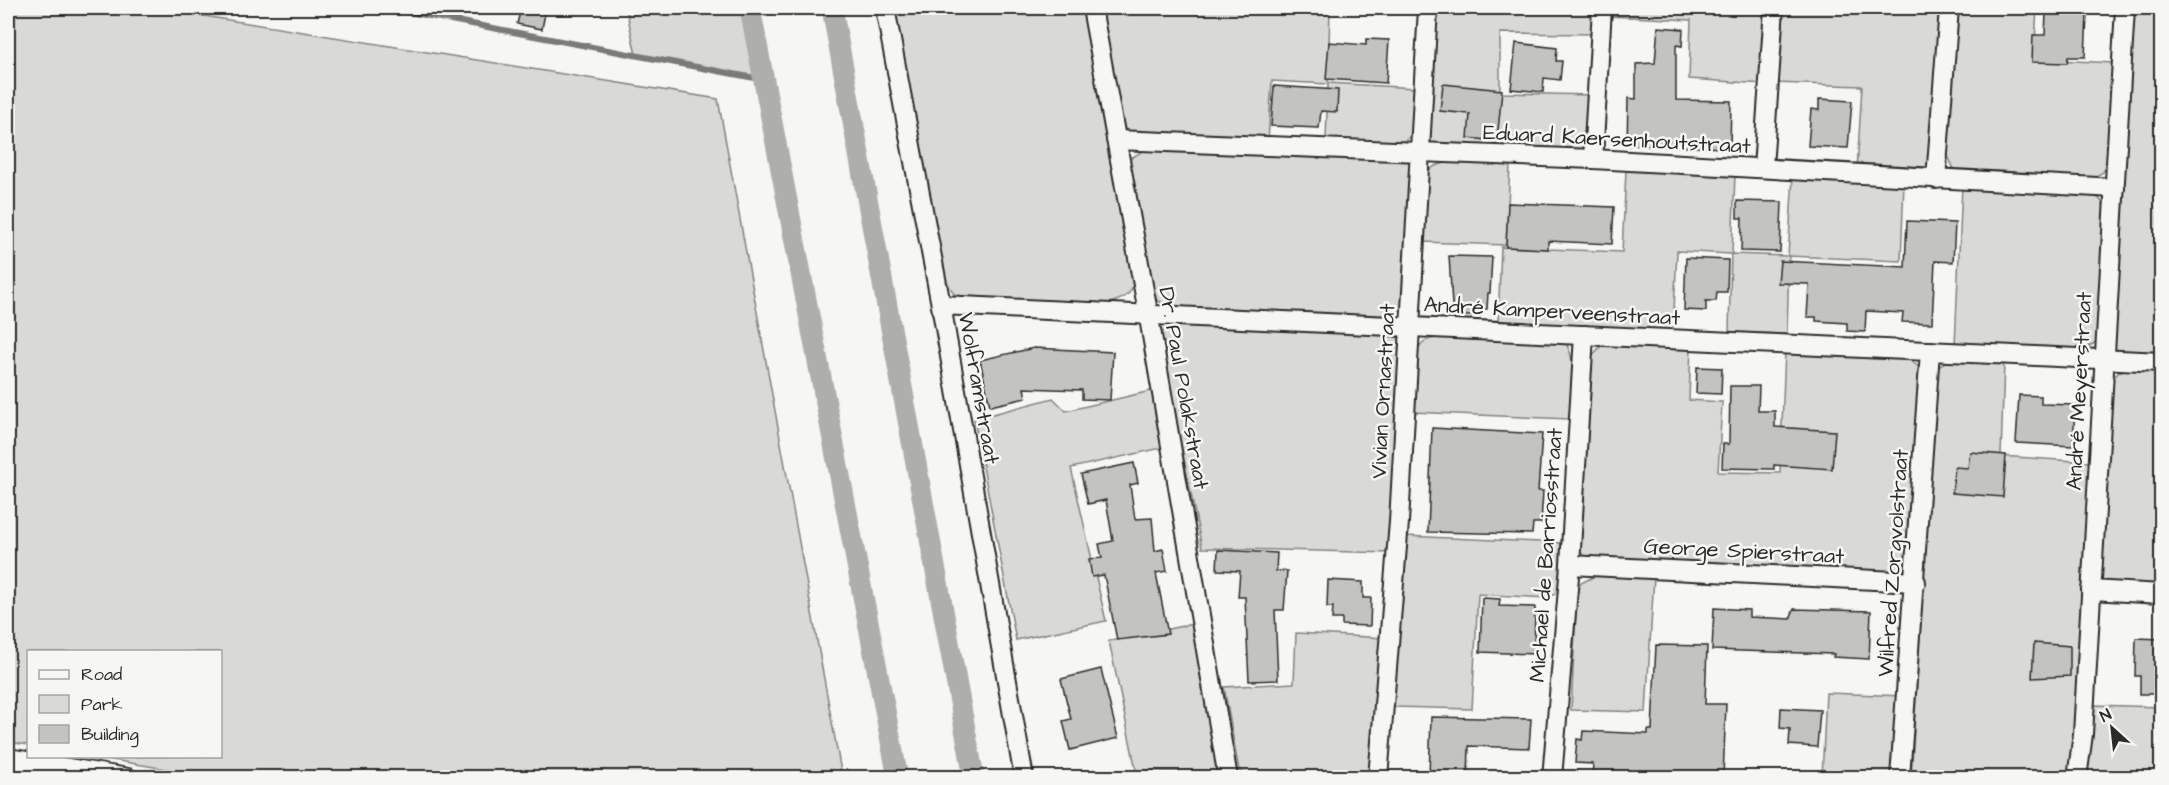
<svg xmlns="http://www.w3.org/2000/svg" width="2169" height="785" viewBox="0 0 2169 785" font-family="'Architects Daughter',sans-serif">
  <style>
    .green { fill: #d9d9d5; stroke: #828280; stroke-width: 1.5 }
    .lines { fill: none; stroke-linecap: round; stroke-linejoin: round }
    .stream { stroke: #7a7a78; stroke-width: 6 }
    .canal { stroke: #aeaeab; stroke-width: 21 }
    .building { fill: #c3c3c0; stroke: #2b2b2b; stroke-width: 1.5 }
    .street-casing { stroke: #2b2b2b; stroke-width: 22 }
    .street { stroke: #f6f6f2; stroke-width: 18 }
    .labels { text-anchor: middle; stroke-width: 5; stroke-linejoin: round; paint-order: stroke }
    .street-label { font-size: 22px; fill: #2b2b2b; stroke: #f6f6f2 }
  </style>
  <rect width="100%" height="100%" fill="#f6f6f2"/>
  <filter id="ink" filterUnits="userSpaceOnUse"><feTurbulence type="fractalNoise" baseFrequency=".0167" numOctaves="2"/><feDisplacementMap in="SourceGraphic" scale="12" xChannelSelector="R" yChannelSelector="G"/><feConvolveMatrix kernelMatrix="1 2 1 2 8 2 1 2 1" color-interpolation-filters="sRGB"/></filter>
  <g filter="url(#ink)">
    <g class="green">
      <path d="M8 8H154L718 99 842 777 219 778 95 757 220 756V652H28V745L8 742Z"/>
      <path d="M626 8H750L765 80 636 55Z"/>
      <path d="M895 8H1086L1135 276C1133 293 1127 298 1110 303L966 298 954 294 946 280Z"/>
      <path d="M1101 8H1330L1328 83 1416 88C1415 108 1421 136 1399 144L1326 140 1328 84 1272 81 1268 141 1135 133 1125 129 1119 121 1100 12Z"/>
      <path d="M1434 8H1596L1595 34 1500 33V93L1591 95 1585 152 1436 148 1428 142Z"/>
      <path d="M1608 8H1769L1764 84 1689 79 1691 20 1607 16Z"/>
      <path d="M1779 8H1943L1928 169 1857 170 1862 86 1774 83Z"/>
      <path d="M1956 8H2037L2034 59 2114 63 2109 164 2102 173 2091 178 1955 171 1947 154Z"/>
      <path d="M2131 8H2161V355L2120 353 2114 348Z"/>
      <path d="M1151 146 1409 160 1414 168 1406 318 1168 306 1155 299 1149 286 1127 169 1131 158Z"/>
      <path d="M1449 162 1510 165 1506 245 1422 242 1427 172 1435 166Z"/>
      <path d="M1626 171 1735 174 1732 254 1788 256 1793 177 1904 182 1901 261 1789 256 1787 334 1729 332 1731 254 1677 251 1673 330 1498 323 1501 247 1622 252Z"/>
      <path d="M1962 186 2092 194 2100 199 2106 209 2098 336 2095 343 2080 351 1955 345Z"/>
      <path d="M1178 322 1386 335 1399 338 1404 348 1391 553 1202 548 1160 341C1162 329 1167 326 1178 322Z"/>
      <path d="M1438 338 1565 342C1579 362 1571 395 1569 419L1413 412 1416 353C1421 341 1426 339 1438 338Z"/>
      <path d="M1610 343 1691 346 1689 400 1722 402 1718 472 1780 473 1785 351 1906 357 1920 368 1907 567 1901 572 1586 558 1580 551 1589 359 1601 346Z"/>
      <path d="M1947 360 2004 362 2001 456 2089 462 2073 777 1911 778 1936 380 1938 368Z"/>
      <path d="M2128 369 2161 372V588L2106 585 2100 580 2108 389C2113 378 2116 371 2128 369Z"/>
      <path d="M1155 390 1166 447 1071 468 1106 621 1016 640 974 419 1053 398 1066 411Z"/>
      <path d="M1404 536 1563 543 1561 591 1547 598 1478 594 1472 709 1394 707Z"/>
      <path d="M1601 573 1654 576 1646 712 1571 710 1577 591 1581 583Z"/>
      <path d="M1198 623 1224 766 1216 772 1207 773 1136 770 1109 641Z"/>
      <path d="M1296 633 1385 638 1372 777C1337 777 1270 784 1239 771L1224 687 1294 683Z"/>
      <path d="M1826 693 1904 696 1899 777 1822 778Z"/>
      <path d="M2093 705 2161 707V777L2087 778Z"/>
    </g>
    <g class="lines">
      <path class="stream" d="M388 8 765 80"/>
      <g class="canal">
        <path d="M750 8 898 778"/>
        <path d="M832 8 974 778"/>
      </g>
    </g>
    <g class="building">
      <path d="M521 8 545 13 542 29 517 24Z"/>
      <path d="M2046 13 2087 15 2085 57H2068L2067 63 2032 62 2033 35H2045Z"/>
      <path d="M1658 27 1683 29 1682 46 1676 45V100L1731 101 1730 148 1627 145 1628 98 1636 99V64L1655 63Z"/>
      <path d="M1366 39 1389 40 1386 83 1326 79 1329 42 1366 45Z"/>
      <path d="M1516 43 1557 48 1556 61H1562L1560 80 1544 78 1543 92 1511 89Z"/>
      <path d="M1443 84 1502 90 1497 141 1468 138 1470 114 1440 111Z"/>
      <path d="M1274 86 1338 90 1337 112 1321 111 1319 128 1271 126Z"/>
      <path d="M1819 99 1852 101 1848 148 1808 146 1811 109 1819 110Z"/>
      <path d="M1737 201 1782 202 1780 252 1741 251 1742 218H1737Z"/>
      <path d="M1508 203 1614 207 1612 244 1548 241V249L1506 247Z"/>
      <path d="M1907 221 1955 223 1953 262 1935 261 1932 323 1902 322 1903 313 1866 311 1865 332 1847 331V323L1816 321V317H1807L1809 284 1778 283 1780 261 1905 267Z"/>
      <path d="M1449 256 1492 257 1490 293H1488L1487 309H1480V316H1458V306L1452 305Z"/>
      <path d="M1686 258 1728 260 1727 292H1717L1716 301H1706V311L1684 310Z"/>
      <path d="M1034 348 1113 352 1110 400 1082 399V390L1024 388 1026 398 990 406 980 360Z"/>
      <path d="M1697 367 1722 368 1721 394 1696 393Z"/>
      <path d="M1730 386H1759L1758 411H1775V427L1835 431 1832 469 1774 465V469L1722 468 1723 444H1729Z"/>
      <path d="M2019 395 2041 396V404L2075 405 2073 446 2016 443Z"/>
      <path d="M1432 428 1542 434 1538 491H1543L1541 523H1533L1532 534 1428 532Z"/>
      <path d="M1970 452 2006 455 2003 497 1952 493 1955 467 1968 468Z"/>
      <path d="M1134 463 1138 483 1130 485 1135 519 1152 518 1155 551 1163 549 1167 571 1156 573 1168 634 1117 640 1104 575 1092 577 1089 559 1102 558 1099 544 1113 541 1106 500 1088 504 1081 474Z"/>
      <path d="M1218 550 1277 553 1276 571H1287L1284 610H1275L1278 680 1249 681 1245 597H1238L1240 571 1217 570Z"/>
      <path d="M1328 580 1363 582V598H1371L1370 626 1342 625V619H1332L1333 607H1327Z"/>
      <path d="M1482 598 1500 599 1499 606 1535 607 1534 654 1480 652Z"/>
      <path d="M1714 608 1749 610V617L1790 619 1794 609 1871 611 1869 659 1833 657 1834 654 1712 650Z"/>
      <path d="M2136 638 2162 639V694H2140V676H2135Z"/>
      <path d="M2034 643 2070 646V676L2032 678Z"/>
      <path d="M1656 645 1707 646 1705 704H1726L1723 777H1699L1700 772 1635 771V777H1592L1593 764 1575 763 1577 739 1582 740 1583 731 1648 734V730H1652Z"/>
      <path d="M1101 669 1118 738 1070 750 1063 721 1071 719 1061 679Z"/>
      <path d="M1781 708 1820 710 1817 747 1789 745 1790 729 1780 728Z"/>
      <path d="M1431 717 1531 719 1529 748 1469 746 1468 777H1429Z"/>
    </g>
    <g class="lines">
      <g class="street-casing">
        <g id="street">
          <path d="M885 8 941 305 1024 778"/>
          <path d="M1092 8 1148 312 1228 778"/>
          <path d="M1116 140 1593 159 2115 188"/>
          <path d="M1593 159 1602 8"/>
          <path d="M1763 168 1774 8"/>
          <path d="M1936 179 1949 8"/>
          <path d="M941 305 2162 362"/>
          <path d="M1570 565 1916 582"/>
          <path d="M2091 590 2162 594"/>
          <path d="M8 758 128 778"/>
          <path d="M1378 778 1399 522 1428 8"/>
          <path d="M1552 778 1570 565 1584 335"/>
          <path d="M1900 778 1930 351"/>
          <path d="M2077 778 2083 734 2125 8"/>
        </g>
      </g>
      <use href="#street" class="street"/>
    </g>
  </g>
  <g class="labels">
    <g class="street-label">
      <text transform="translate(1617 138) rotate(3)" y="8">Eduard Kaersenhoutstraat</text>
      <text transform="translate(1552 310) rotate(3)" y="8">André Kamperveenstraat</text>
      <text transform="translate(980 388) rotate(80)" y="8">Wolframstraat</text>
      <text transform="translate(1185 388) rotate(80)" y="8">Dr. Paul Polakstraat</text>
      <text transform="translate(1382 391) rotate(-87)" y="8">Vivian Ornastraat</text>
      <text transform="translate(2078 391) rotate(-87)" y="8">André Meyerstraat</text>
      <text transform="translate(1744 550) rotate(3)" y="8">George Spierstraat</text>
      <text transform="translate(1545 555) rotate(-86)" y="8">Michael de Barriosstraat</text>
      <text transform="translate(1892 563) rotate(-86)" y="8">Wilfred Zorgvolstraat</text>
    </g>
  </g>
  <rect width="2169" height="785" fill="none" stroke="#f6f6f2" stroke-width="30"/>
  <rect x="15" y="15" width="2139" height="755" fill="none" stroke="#2b2b2b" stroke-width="2" filter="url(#ink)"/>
  <rect x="27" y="650" width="195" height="108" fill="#f6f6f2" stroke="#a5a5a2" stroke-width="1.5"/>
  <rect x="39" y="670" width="30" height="9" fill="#f6f6f2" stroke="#a5a5a2" stroke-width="1.5"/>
  <text x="81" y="680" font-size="18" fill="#2b2b2b">Road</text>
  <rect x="39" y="695" width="30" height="18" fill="#d9d9d5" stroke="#a5a5a2" stroke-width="1.5"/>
  <text x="81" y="710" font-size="18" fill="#2b2b2b">Park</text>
  <rect x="39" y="725" width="30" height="18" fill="#c3c3c0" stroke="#a5a5a2" stroke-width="1.5"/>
  <text x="81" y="740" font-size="18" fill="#2b2b2b">Building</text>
  <g transform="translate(2112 728) rotate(333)" stroke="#f6f6f2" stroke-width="4.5" paint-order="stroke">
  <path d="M0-4.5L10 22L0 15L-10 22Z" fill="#2b2b2b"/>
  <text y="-9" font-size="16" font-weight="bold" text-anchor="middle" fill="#2b2b2b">N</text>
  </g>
</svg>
